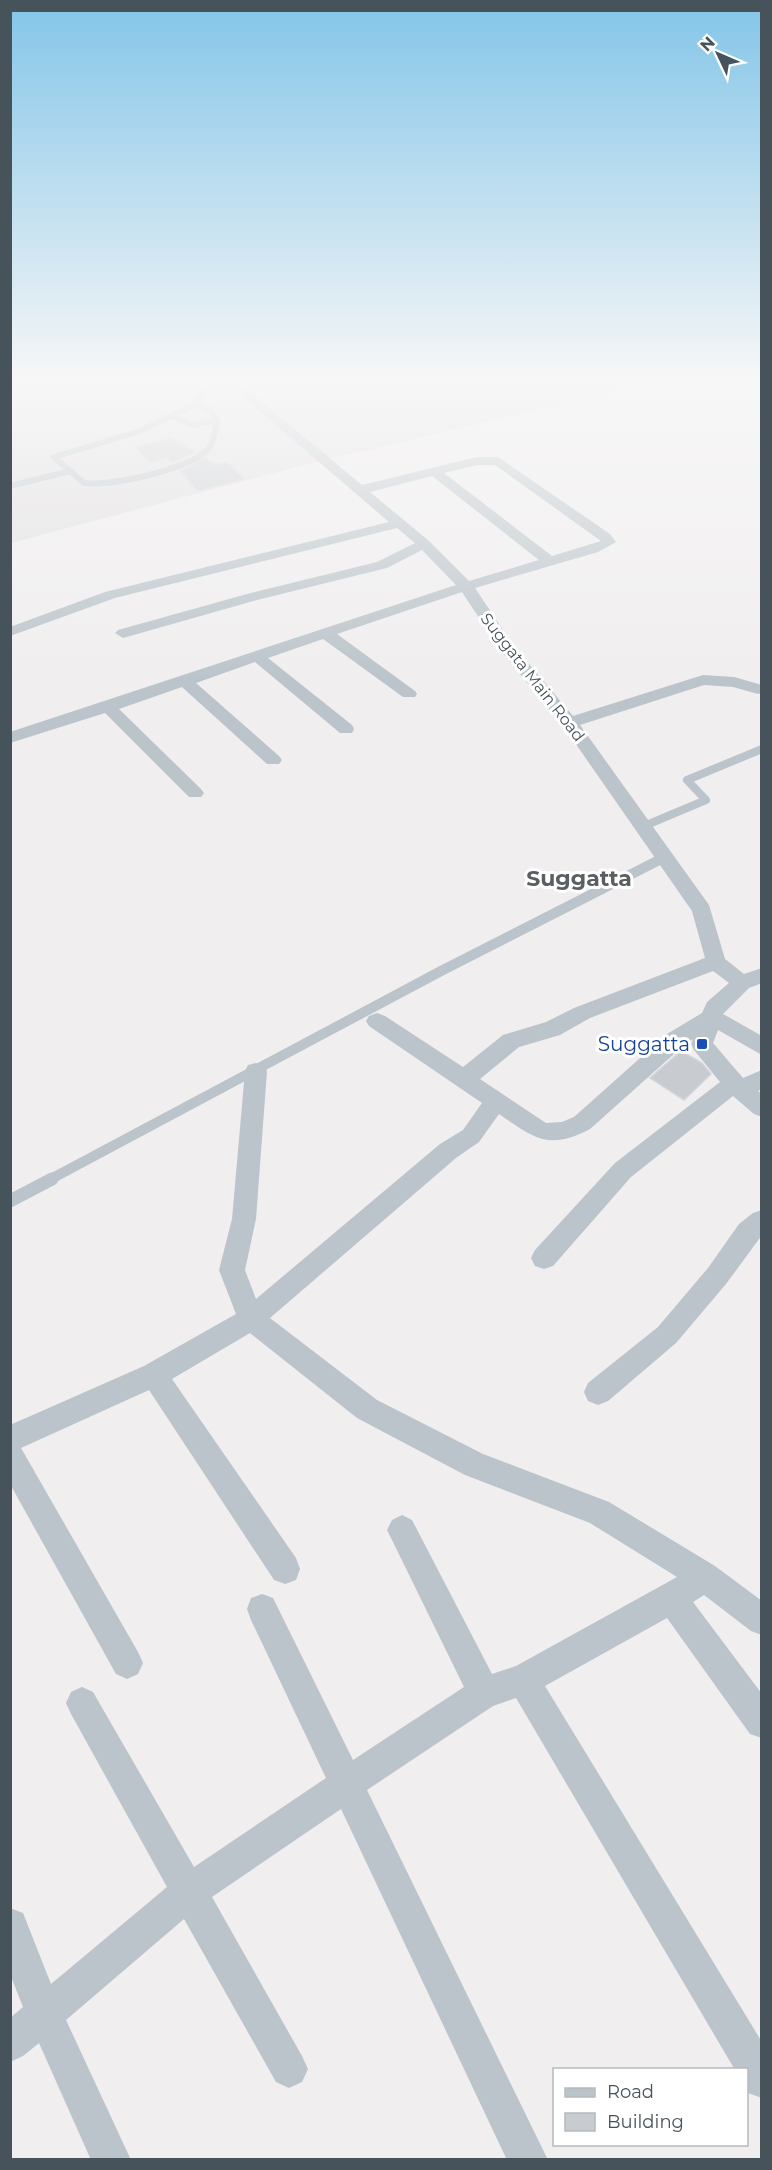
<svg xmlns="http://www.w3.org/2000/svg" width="772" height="2170" viewBox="0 0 772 2170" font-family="Montserrat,sans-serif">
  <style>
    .education { fill: #e1dfdf }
    .building { fill: #c8ccd0; stroke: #d2d5d9; stroke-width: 1.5 }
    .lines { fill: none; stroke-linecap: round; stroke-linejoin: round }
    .service-far3 { stroke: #bac4ca; stroke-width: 6 }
    .service-far2 { stroke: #bac4ca; stroke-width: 8 }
    .service-far1 { stroke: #bac4ca; stroke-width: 10 }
    .service { stroke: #bac4ca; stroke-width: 13 }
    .minor { fill: #bac4ca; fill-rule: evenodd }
    .transit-dot { fill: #1a4fb4; stroke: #fff; stroke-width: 2 }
    .labels { text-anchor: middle; stroke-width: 6; stroke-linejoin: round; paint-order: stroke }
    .far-street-label { font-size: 16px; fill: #47535a; stroke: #fff }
    .transit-label { font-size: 20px; fill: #164399; stroke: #fff; text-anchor: end }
    .quarter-label { font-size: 22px; font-weight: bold; fill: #5b5f62; stroke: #fff }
  </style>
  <rect width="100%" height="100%" fill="#f0eeee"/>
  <path class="education" d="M11 378H674L312 463 11 543Z"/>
  <g class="building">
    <path d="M171 438 195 452 172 463 167 458 150 462 135 447Z"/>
    <path d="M205 458 216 465 226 462 244 479 198 491 180 471Z"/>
    <path d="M681 1051 702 1063 711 1074 684 1100 650 1078Z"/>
  </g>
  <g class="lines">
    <g class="service-far3">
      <path d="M171 416 193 425 217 420"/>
      <path d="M70 471 84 483C111 486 186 470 206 451 214 443 215 431 217 420L210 410 197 404"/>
      <path d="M10 486 70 471 54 457 137 432 197 404 199 396 218 378"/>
    </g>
    <path class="service-far2" d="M644 826 706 800 687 780 762 749"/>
    <path class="service-far1" d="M49 1180 441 971 663 858"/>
    <path class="service" d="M10 1201 52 1179"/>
    <g class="minor">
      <path d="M221 378H233L362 485 477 457H498L610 534 616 542 598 552 475 588 513 645 573 716 703 675 734 677 762 685V693L758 694 733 687 704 685 580 725 709 905 725 959 744 974 762 968V983L749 988 723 1014 762 1036V1055L718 1030 713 1043 743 1078 762 1070V1089L758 1091 762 1094V1117L754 1114 733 1096 631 1177 553 1266 544 1269 535 1266 531 1258 535 1250 615 1163 720 1082 694 1050 691 1044 693 1039 683 1046 590 1129C549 1151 534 1138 499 1114L479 1142 456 1158 270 1318 377 1400 483 1454 609 1502 715 1566 762 1601V1635L751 1631 704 1595 693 1602 762 1694V1738L750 1734 667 1618 545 1686 762 2042V2098L748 2093 746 2070H735L516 1698 493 1706 367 1790 548 2160H507L341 1809 212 1897 302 2056 308 2069 302 2082 289 2088 276 2082 184 1919 66 2020 131 2160H91L39 2043 23 2056 10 2062V2018L23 2007 10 1974V1908L23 1913 51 1984 167 1887 71 1714 66 1703 71 1692 82 1687 93 1692 194 1867 326 1778 251 1620 247 1609 251 1598 262 1594 273 1598 353 1760 464 1687 392 1540 387 1530 392 1520 402 1515 412 1520 492 1674 516 1666 677 1577 590 1523 465 1475 357 1418 250 1333 172 1379 296 1558 300 1569 296 1580 285 1584 274 1580 149 1390 21 1448 138 1652 143 1663 138 1674 127 1679 116 1674 10 1484V1425L144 1366 236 1314 219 1270 232 1219 245 1071 248 1065 256 1063 264 1065 267 1071 256 1219 245 1270 256 1299 440 1144 463 1130 482 1103 369 1026 366 1021 369 1016 377 1013 385 1016 463 1067 503 1035 546 1022 574 1008 705 958 692 911 564 727 501 651 462 592 337 634 415 691 417 694 415 697H403L323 639 268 658 352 725 354 729 352 733H340L255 662 196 683 279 756 282 760 279 764H267L182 687 119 709 201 789 204 793 201 797H189L105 713 10 743V732L456 585 422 550 387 568 257 600 123 638 115 633 118 630 247 594 377 562 415 543 397 528 115 598 10 636V627L105 592 389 522ZM477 465H495L601 541 552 556 444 473ZM432 476 539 560 469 581 429 541 370 492ZM713 971 729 983 707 1002 702 1013 667 1034 574 1117 562 1122 546 1123 480 1079 519 1047 560 1035 590 1018Z"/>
      <path d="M762 1210V1235L726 1284 676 1343 608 1401 598 1405 588 1401 584 1392 588 1383 658 1327 708 1268 739 1224 753 1213Z"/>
    </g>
  </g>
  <linearGradient id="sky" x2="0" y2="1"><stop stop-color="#83c5e8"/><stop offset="0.56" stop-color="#f8f7f7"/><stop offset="1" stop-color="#f8f7f7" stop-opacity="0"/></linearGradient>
  <rect width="772" height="681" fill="url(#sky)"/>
  <rect class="transit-dot" x="696" y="1038" width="12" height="12" rx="3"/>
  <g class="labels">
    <g class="far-street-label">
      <text transform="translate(533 677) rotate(52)" y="6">Suggata Main Road</text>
    </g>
    <g class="transit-label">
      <text x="690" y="1051">Suggatta</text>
    </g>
    <g class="quarter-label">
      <text x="579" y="886">Suggatta</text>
    </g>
  </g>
  <rect width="772" height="2170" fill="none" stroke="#47535a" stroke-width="24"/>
  <rect x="553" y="2068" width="195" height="78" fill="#ffffff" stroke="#b5babd" stroke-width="1.5"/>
  <rect x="565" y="2088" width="30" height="9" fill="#bac4ca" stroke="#b5babd" stroke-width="1.5"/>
  <text x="607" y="2098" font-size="18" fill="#47535a">Road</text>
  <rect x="565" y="2113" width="30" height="18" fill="#c8ccd0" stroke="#b5babd" stroke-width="1.5"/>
  <text x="607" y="2128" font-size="18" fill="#47535a">Building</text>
  <g transform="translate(718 54) rotate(314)" stroke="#ffffff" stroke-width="4.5" paint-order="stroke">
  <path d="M0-4.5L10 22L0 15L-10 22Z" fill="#47535a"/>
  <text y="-9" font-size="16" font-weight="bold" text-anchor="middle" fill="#47535a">N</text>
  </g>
</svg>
